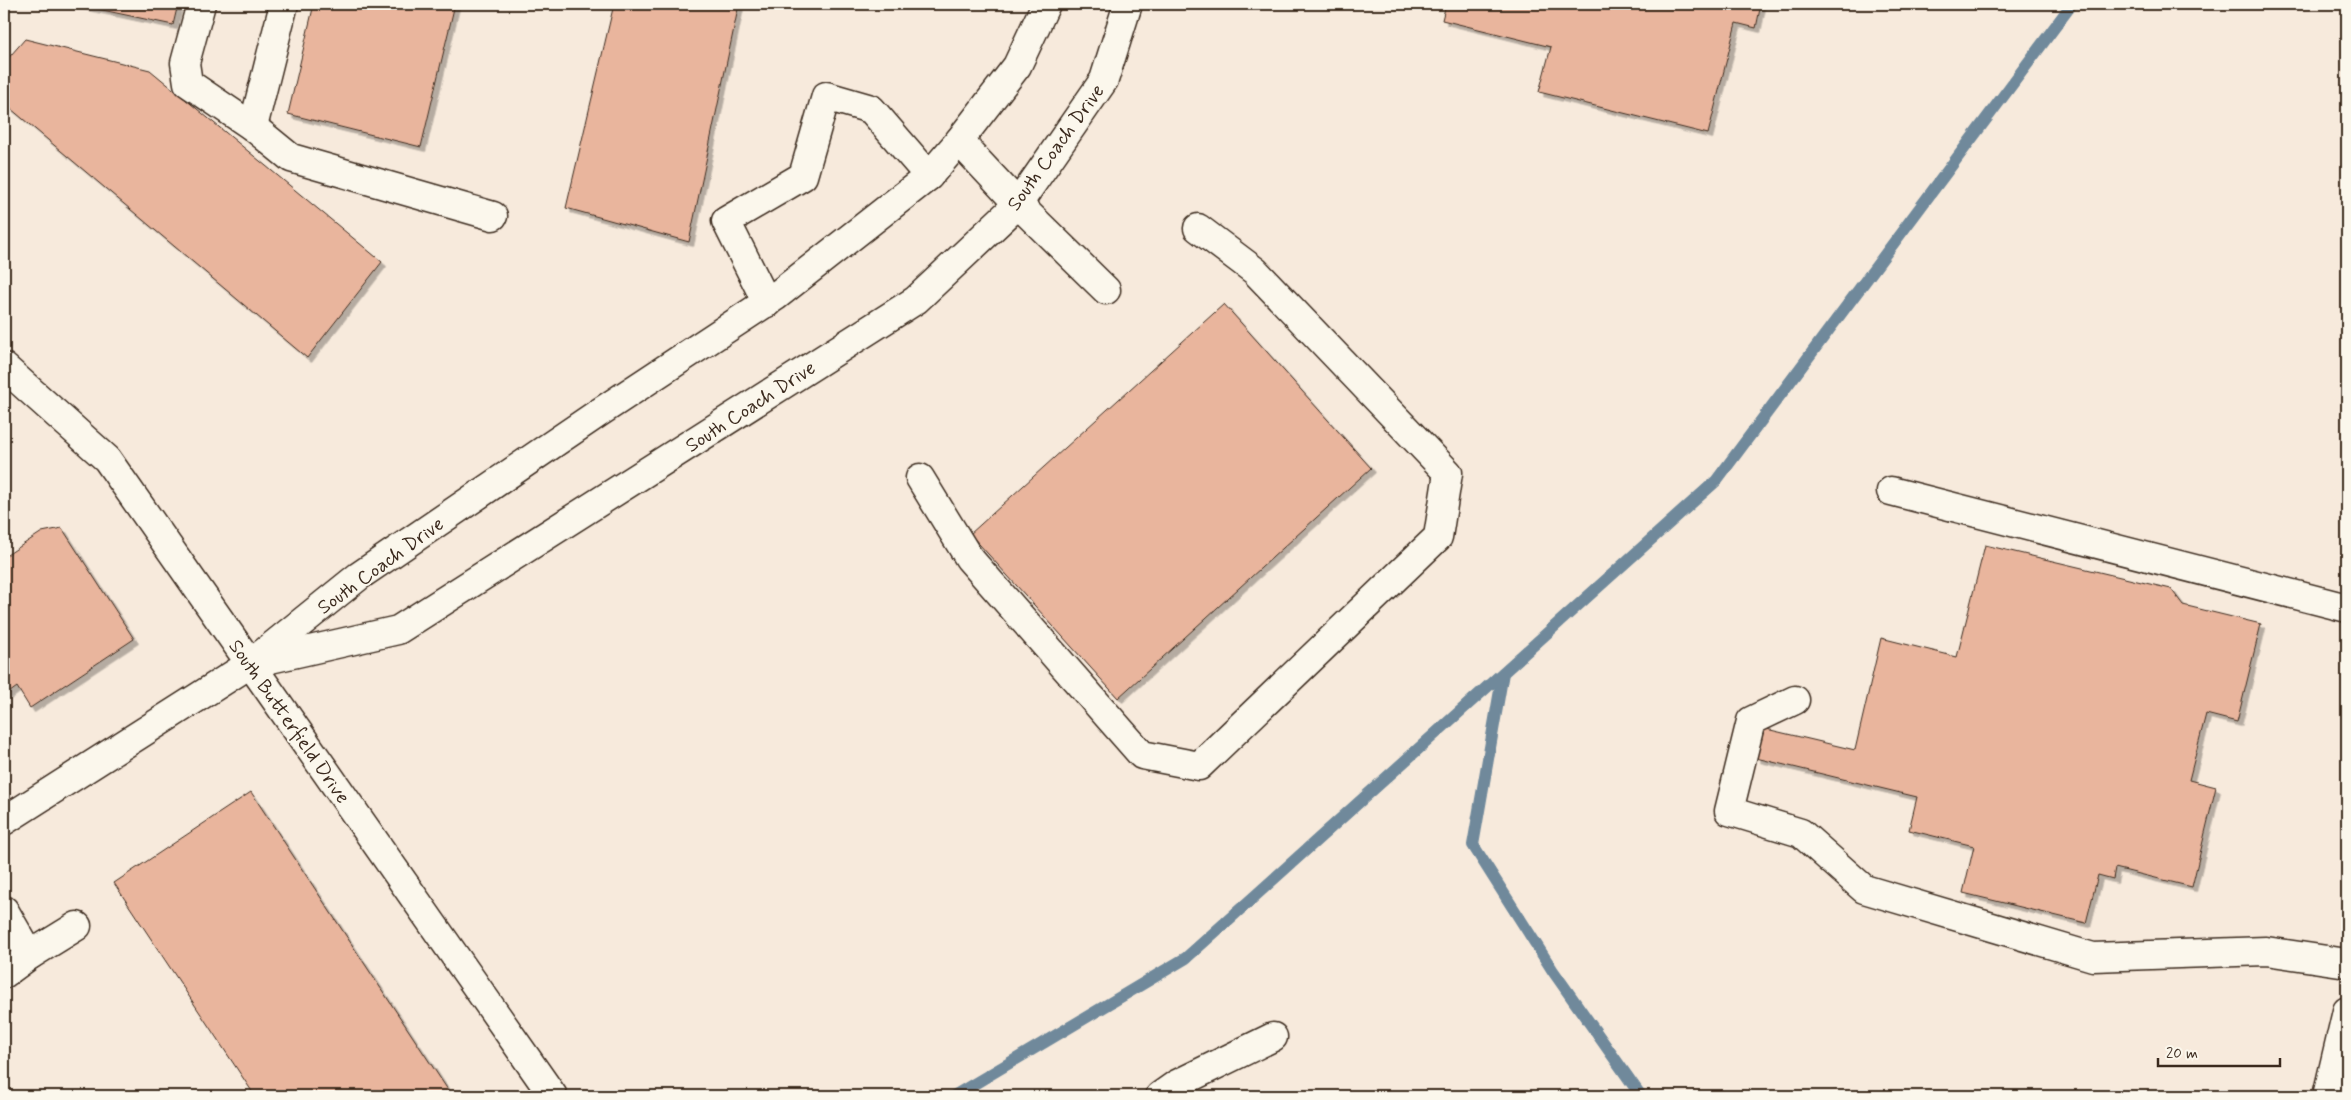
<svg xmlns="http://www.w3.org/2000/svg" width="2351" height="1100" viewBox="0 0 2351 1100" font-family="Mynerve,sans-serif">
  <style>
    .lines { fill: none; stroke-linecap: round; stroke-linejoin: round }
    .stream { stroke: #6f899b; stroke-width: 12 }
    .building { fill: #e9b59d; stroke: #3b2a1e; filter: url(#shadow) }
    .minor-casing { stroke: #3b2a1e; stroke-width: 31 }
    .minor { stroke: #fbf7ec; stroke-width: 28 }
    .labels { text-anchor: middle; stroke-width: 4; stroke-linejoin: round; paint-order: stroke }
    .street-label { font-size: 20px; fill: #3b2a1e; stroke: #fbf7ec }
  </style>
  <defs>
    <filter id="shadow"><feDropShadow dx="4.5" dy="4.5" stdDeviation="0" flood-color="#0004"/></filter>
  </defs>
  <rect width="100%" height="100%" fill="#f7eadc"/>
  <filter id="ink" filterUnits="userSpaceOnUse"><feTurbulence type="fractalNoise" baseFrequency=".02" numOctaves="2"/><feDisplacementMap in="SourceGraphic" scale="10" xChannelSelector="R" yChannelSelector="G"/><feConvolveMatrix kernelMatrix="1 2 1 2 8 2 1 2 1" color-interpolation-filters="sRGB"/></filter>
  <g filter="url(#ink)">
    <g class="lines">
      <g class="stream">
        <path d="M1503 673 1473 845 1553 971 1641 1096"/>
        <path d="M954 1096 1186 958 1716 481 2072 4"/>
      </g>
    </g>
    <g class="building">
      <path d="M74 4H178L173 25Z"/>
      <path d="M314 4H455L421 147 288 114Z"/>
      <path d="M614 4H739L689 242 566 208Z"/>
      <path d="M1446 4H1761L1756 28 1736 23 1708 134 1539 92 1551 47 1442 20Z"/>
      <path d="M25 39 150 70 382 262 307 358 4 103V63Z"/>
      <path d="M1224 304 1371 468 1118 698 970 534Z"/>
      <path d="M62 528 134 639 30 708 17 687 6 695 4 692V557L42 532Z"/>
      <path d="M1985 545 2171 589 2183 605 2261 624 2237 722 2206 714 2189 780 2216 787 2192 887 2115 868 2113 879 2098 875 2086 923 1963 893 1974 846 1909 830 1917 797 1756 758 1762 728 1855 750 1881 638 1957 657Z"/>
      <path d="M251 792 452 1096H255L114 883Z"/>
    </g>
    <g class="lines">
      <g class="minor-casing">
        <g id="minor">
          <path d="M201 4 185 63 188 83 253 127"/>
          <path d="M284 4 253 127 291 158 493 216"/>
          <path d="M959 141 1018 204 1106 290"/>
          <path d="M767 303 726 221 803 176 826 96 871 109 929 176"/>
          <path d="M4 367 107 459 553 1096"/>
          <path d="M920 478 969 558 1142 755 1199 766 1438 537 1448 473 1255 271 1198 228"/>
          <path d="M1891 491 2347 608"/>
          <path d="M257 662 398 630 916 300 1018 204 1104 80 1128 4"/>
          <path d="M1795 700 1751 721 1729 811 1801 833 1864 889 2093 957 2266 951 2347 963"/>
          <path d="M4 821 250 664 359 576 600 412 776 296 929 176 959 141 1017 66 1046 4"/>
          <path d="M4 910 30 955 4 974"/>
          <path d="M30 955 77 926"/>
          <path d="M1160 1096 1177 1084 1273 1037"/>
          <path d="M2327 1096 2347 1011"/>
        </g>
      </g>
      <use href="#minor" class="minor"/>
    </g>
  </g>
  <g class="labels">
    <g class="street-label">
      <text transform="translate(1055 147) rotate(-54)" y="7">South Coach Drive</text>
      <text transform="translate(750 406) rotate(-33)" y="7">South Coach Drive</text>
      <text transform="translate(380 565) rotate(-36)" y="7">South Coach Drive</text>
      <text transform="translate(290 721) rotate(55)" y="7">South Butterfield Drive</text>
    </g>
  </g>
  <rect width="2351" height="1100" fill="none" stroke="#fbf7ec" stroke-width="20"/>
  <rect x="10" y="10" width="2331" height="1080" fill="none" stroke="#3b2a1e" stroke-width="2" filter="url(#ink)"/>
  <path d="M2158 1058v8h122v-8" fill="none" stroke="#3b2a1e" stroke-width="2.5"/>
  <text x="2166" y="1058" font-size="15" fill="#3b2a1e" stroke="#fbf7ec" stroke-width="4" paint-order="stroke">20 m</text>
</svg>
